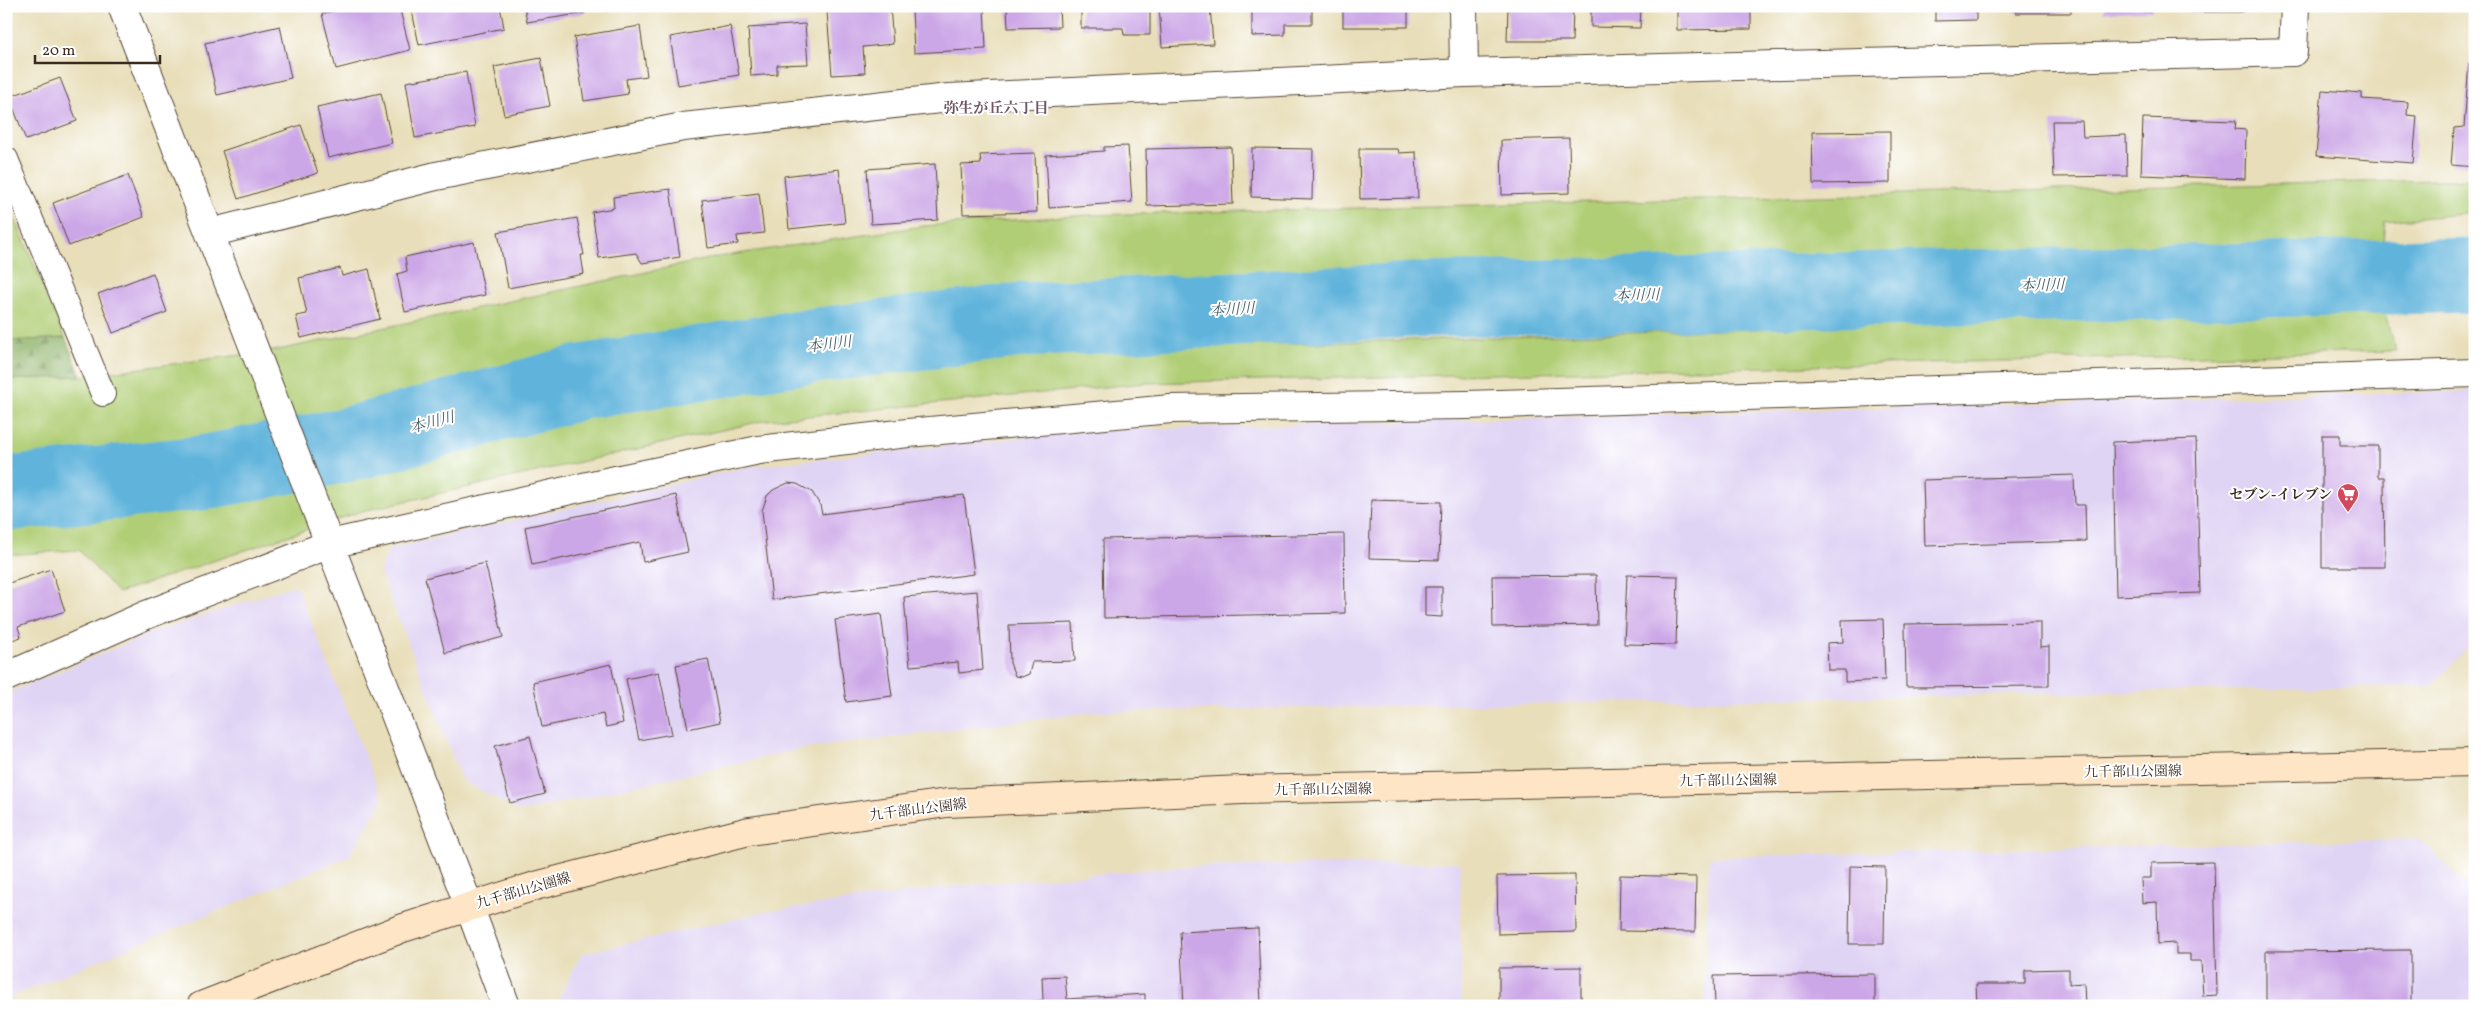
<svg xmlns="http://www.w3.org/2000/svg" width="2481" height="1012" viewBox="0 0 2481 1012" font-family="Vollkorn,'Noto Serif JP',serif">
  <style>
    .built { fill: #e0d4f4 }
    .grass { fill: #b0ce75; stroke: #767c4a }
    .forest { fill: url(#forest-firs); stroke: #646e42 }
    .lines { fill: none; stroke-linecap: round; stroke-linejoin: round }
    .river { stroke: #60b4dc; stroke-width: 75 }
    .building { fill: #cca7e7 }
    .service-casing { stroke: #554535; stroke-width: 26 }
    .minor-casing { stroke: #554535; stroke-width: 30 }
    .tertiary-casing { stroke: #554535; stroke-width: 30 }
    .secondary-casing { stroke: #554535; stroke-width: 30 }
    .service { stroke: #fff; stroke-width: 24 }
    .minor { stroke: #fff; stroke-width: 28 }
    .tertiary { stroke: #fff; stroke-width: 28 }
    .secondary { stroke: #fde5c5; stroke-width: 28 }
    .labels { text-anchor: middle; stroke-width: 4; stroke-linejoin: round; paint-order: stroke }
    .poi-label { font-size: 14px; font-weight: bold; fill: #3b2a1e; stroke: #fff; text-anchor: end }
    .street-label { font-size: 14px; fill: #3b2a1e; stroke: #fff }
    .neighbourhood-label { font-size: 15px; font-weight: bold; fill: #6e5664; stroke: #fff }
    .water-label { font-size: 15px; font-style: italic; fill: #4a616a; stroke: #fff }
  </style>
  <defs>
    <pattern id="forest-firs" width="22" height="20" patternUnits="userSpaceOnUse" patternTransform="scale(1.25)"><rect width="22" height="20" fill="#8cb166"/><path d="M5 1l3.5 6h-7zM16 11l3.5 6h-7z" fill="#749053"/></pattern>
  </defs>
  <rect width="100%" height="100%" fill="#fff"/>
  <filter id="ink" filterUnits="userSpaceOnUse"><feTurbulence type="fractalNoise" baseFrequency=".02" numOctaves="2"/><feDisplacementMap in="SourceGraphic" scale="10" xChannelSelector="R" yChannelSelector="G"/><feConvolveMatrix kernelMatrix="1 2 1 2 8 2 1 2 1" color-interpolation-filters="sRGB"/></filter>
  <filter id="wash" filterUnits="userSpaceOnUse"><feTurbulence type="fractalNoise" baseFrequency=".0096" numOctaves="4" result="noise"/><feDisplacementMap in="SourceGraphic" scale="20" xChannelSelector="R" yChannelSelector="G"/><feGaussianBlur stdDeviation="1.12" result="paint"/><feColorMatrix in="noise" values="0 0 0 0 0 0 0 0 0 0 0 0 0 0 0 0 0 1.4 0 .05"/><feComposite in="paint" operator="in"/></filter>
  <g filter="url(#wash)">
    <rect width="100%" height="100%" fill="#e8deb9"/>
    <g class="built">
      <path d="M2475 391V639L2431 686 1093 712 801 749 520 812 462 780 380 571 389 549 747 467 1084 431Z"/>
      <path d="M296 585 383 800 349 856 6 999V694L154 632Z"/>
      <path d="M2420 839 2475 894V1006H1705L1709 857Z"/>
      <path d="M1460 862 1461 1006H555L581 954 770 911 959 886 1176 867Z"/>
      <path d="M418 998 433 1006H399Z"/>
    </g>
    <g class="grass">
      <path d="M2475 179V213L2385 221 2382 253 917 302 588 353 293 424 6 466V380L81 376 278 350 718 257 923 226 1088 215Z"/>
      <path d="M6 197 65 338 6 341Z"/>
      <path d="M2385 309 2396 351 1146 383 767 420 362 511 118 593 79 550 6 555V525L240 496 614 406 935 355Z"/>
    </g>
    <path class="forest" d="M65 338 81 376 6 380V341Z"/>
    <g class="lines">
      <path class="river" d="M6 494 201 473 346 445 581 382 795 348 1022 320 1413 300 2475 275"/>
    </g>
    <g id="blocks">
      <g class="building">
        <path d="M346 6H399L410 50 336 69 322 14 346 8Z"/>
        <path d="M411 6H500L504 28 419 45Z"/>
        <path d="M524 6H584L585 13 527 22Z"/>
        <path d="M604 6H627V7L605 11Z"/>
        <path d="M890 6 893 44 863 47 865 73 832 75 827 12Z"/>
        <path d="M984 6 986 49 914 53 912 9Z"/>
        <path d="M1007 6H1059L1060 27 1008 28Z"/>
        <path d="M1081 6H1150V35H1124L1123 28H1081Z"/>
        <path d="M1159 6H1210L1213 44 1162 47Z"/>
        <path d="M1252 6H1312V24H1285V35L1252 36Z"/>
        <rect x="1343" y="6" width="65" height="21"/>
        <path d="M1508 6H1573L1572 41H1507Z"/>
        <path d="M1591 6H1641L1640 28 1591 27Z"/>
        <path d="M1677 6H1751V29L1677 30Z"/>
        <rect x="1762" y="6" width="20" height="2"/>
        <path d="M1935 6H1976V20L1935 21Z"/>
        <rect x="2016" y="6" width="55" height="7"/>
        <path d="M2104 6H2152V11L2104 12Z"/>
        <rect x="2190" y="6" width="52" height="6"/>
        <path d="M805 24 808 64 777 65V74L751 76 748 28Z"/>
        <path d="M280 26 291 78 217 95 205 43Z"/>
        <path d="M640 26 647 76 626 79 628 94 584 101 574 37Z"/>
        <path d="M730 26 739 75 678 85 670 37Z"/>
        <path d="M541 58 550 106 504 115 494 67Z"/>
        <path d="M2469 63 2475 64V167L2451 165 2454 128 2464 127Z"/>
        <path d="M466 72 475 127 415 138 406 82Z"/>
        <path d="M60 78 77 121 26 140 9 97Z"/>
        <path d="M2322 90 2362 93V99L2408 102 2407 115 2417 116 2413 163 2316 156Z"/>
        <path d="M381 93 392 143 328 158 317 107Z"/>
        <path d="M2143 118 2236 121 2235 129 2246 130 2245 179 2141 175Z"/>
        <path d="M2052 121H2082L2083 137 2126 135 2127 176 2054 177Z"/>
        <path d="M301 125 318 173 238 199 222 151Z"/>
        <path d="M1890 131V183L1813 184 1812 132Z"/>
        <path d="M1569 138 1570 193 1502 195 1501 140Z"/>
        <path d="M1128 146 1132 202 1049 208 1046 155 1104 151V147Z"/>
        <path d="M1231 147 1233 204 1147 206 1146 149Z"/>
        <path d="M1252 148 1313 149 1312 199 1251 197Z"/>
        <path d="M1359 149H1398L1399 153 1416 152 1418 198 1360 199Z"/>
        <path d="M1035 153 1037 212 963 214 961 165 981 164 980 155Z"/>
        <path d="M935 164 938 220 871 224 867 169Z"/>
        <path d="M839 169 845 223 789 229 784 176Z"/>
        <path d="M128 175 144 217 69 246 53 203Z"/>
        <path d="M670 189 680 257 642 263 636 253 599 258 592 212 614 208 613 197Z"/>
        <path d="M759 193 764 233 737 236 738 244 708 248 702 200Z"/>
        <path d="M577 218 584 255H581L584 274 508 288 498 232Z"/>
        <path d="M474 242 485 295 405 312 397 274 407 271 405 257Z"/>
        <path d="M340 268 342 276 369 269 380 319 301 338 296 316 307 314 299 278Z"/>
        <path d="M153 273 167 312 113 333 98 294Z"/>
        <path d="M2322 435H2340V446H2378V477H2384L2385 567H2322Z"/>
        <path d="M2196 439 2200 593 2116 596 2113 442Z"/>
        <path d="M2074 475 2075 505H2085L2086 541 1925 546 1923 480Z"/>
        <path d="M788 483 797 484 812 492 820 505 822 514 964 495 974 574 772 600 762 511 767 496 773 490Z"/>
        <path d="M676 495 688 552 643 562 640 542 532 565 525 527Z"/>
        <path d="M1371 500 1441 502 1439 560 1369 558Z"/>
        <path d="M1344 534 1345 613 1104 618 1103 539Z"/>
        <path d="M485 563 503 637 445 653 425 578Z"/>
        <path d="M51 569 65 611 18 627 21 637 6 642V584Z"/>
        <path d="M1596 575 1597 625 1493 627 1492 576Z"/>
        <path d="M1627 575 1678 576 1676 645 1624 644Z"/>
        <path d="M1425 587H1442V617L1425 616Z"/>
        <path d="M977 591 983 670 959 673 958 662 910 666 904 597Z"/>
        <path d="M881 614 892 696 846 702 835 620Z"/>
        <path d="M1883 619 1885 680 1845 682V670H1828L1827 643 1843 642 1842 620Z"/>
        <path d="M2040 622V647L2049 646V686L1906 687 1905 624Z"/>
        <path d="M1073 623 1075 661 1032 662 1029 674 1022 677 1015 676 1010 663 1009 625Z"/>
        <path d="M708 659 720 722 688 729 676 665Z"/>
        <path d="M611 664 623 723 606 727 603 714 542 727 533 682Z"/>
        <path d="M659 672 672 734 639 740 626 679Z"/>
        <path d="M530 736 545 794 510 803 495 746Z"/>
        <path d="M2214 862 2217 995 2203 996 2201 961H2190V954H2176V943L2158 944 2157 902 2142 903 2141 878H2151V863Z"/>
        <path d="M1850 866 1885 867 1884 944H1849Z"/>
        <path d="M1575 875 1576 932 1498 934 1497 876Z"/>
        <path d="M1620 875 1696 877 1695 932 1619 931Z"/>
        <path d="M1258 928 1261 1006H1184L1180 932Z"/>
        <path d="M2411 950V1006H2266V951Z"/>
        <path d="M1581 967V1006H1499V968Z"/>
        <path d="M2069 969V984L2084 983 2085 1006H1977L1976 984H2025V970Z"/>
        <path d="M1875 974V1006H1715L1714 976Z"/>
        <path d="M1065 976 1067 999 1145 994V1006H997V1004L1043 1000 1042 977Z"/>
      </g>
    </g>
  </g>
  <g filter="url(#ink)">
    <use href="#blocks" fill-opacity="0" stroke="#554535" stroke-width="1"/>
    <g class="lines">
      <g class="service-casing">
        <path id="service" d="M6 159 103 394"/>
      </g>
      <g class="minor-casing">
        <g id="minor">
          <path d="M122 6 469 906"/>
          <path d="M1463 6 1464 73"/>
          <path d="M210 233 436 176 683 127 949 98 1464 73 2293 52 2295 6"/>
          <path d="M6 677 146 615 330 544 597 484 759 450 908 433 1171 409 1466 405 2475 373"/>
        </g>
      </g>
      <g class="tertiary-casing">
        <path id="tertiary" d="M469 906 506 1006"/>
      </g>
      <g class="secondary-casing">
        <path id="secondary" d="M201 1006 403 928 535 886 749 831 947 803 1242 790 2475 763"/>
      </g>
      <use href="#service" class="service"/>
      <use href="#minor" class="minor"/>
      <use href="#tertiary" class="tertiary"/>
      <use href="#secondary" class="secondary"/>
    </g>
  </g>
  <defs>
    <g id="supermarket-pin" transform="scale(1.125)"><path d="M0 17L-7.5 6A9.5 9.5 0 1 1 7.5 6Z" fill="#d1495b" stroke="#fff"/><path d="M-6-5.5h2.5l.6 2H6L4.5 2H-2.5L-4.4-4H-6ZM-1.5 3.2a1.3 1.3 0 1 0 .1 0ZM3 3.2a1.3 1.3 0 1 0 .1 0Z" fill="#fff"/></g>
  </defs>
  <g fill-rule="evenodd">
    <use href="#supermarket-pin" x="2348" y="494"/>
  </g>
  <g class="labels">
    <g class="poi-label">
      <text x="2332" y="499">セブン-イレブン</text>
    </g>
    <g class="street-label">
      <text transform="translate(2133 771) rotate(-1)" y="5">九千部山公園線</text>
      <text transform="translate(1728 780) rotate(-1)" y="5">九千部山公園線</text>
      <text transform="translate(1323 789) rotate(-1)" y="5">九千部山公園線</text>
      <text transform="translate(918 809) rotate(-7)" y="5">九千部山公園線</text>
      <text transform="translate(523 890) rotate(-16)" y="5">九千部山公園線</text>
    </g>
    <g class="neighbourhood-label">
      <text x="996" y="113">弥生が丘六丁目</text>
    </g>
    <g class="water-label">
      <text transform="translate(2042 285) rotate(-1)" y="5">本川川</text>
      <text transform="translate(1637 295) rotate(-1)" y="5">本川川</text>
      <text transform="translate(1232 309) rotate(-3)" y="5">本川川</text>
      <text transform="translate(829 344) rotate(-7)" y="5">本川川</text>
      <text transform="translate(432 422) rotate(-15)" y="5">本川川</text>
    </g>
  </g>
  <rect width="2481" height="1012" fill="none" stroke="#fff" stroke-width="25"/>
  <path d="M35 55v8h125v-8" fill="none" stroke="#3b2a1e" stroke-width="2.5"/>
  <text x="42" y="55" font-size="15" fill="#3b2a1e" stroke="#ffffff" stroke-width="4" paint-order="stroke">20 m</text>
</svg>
